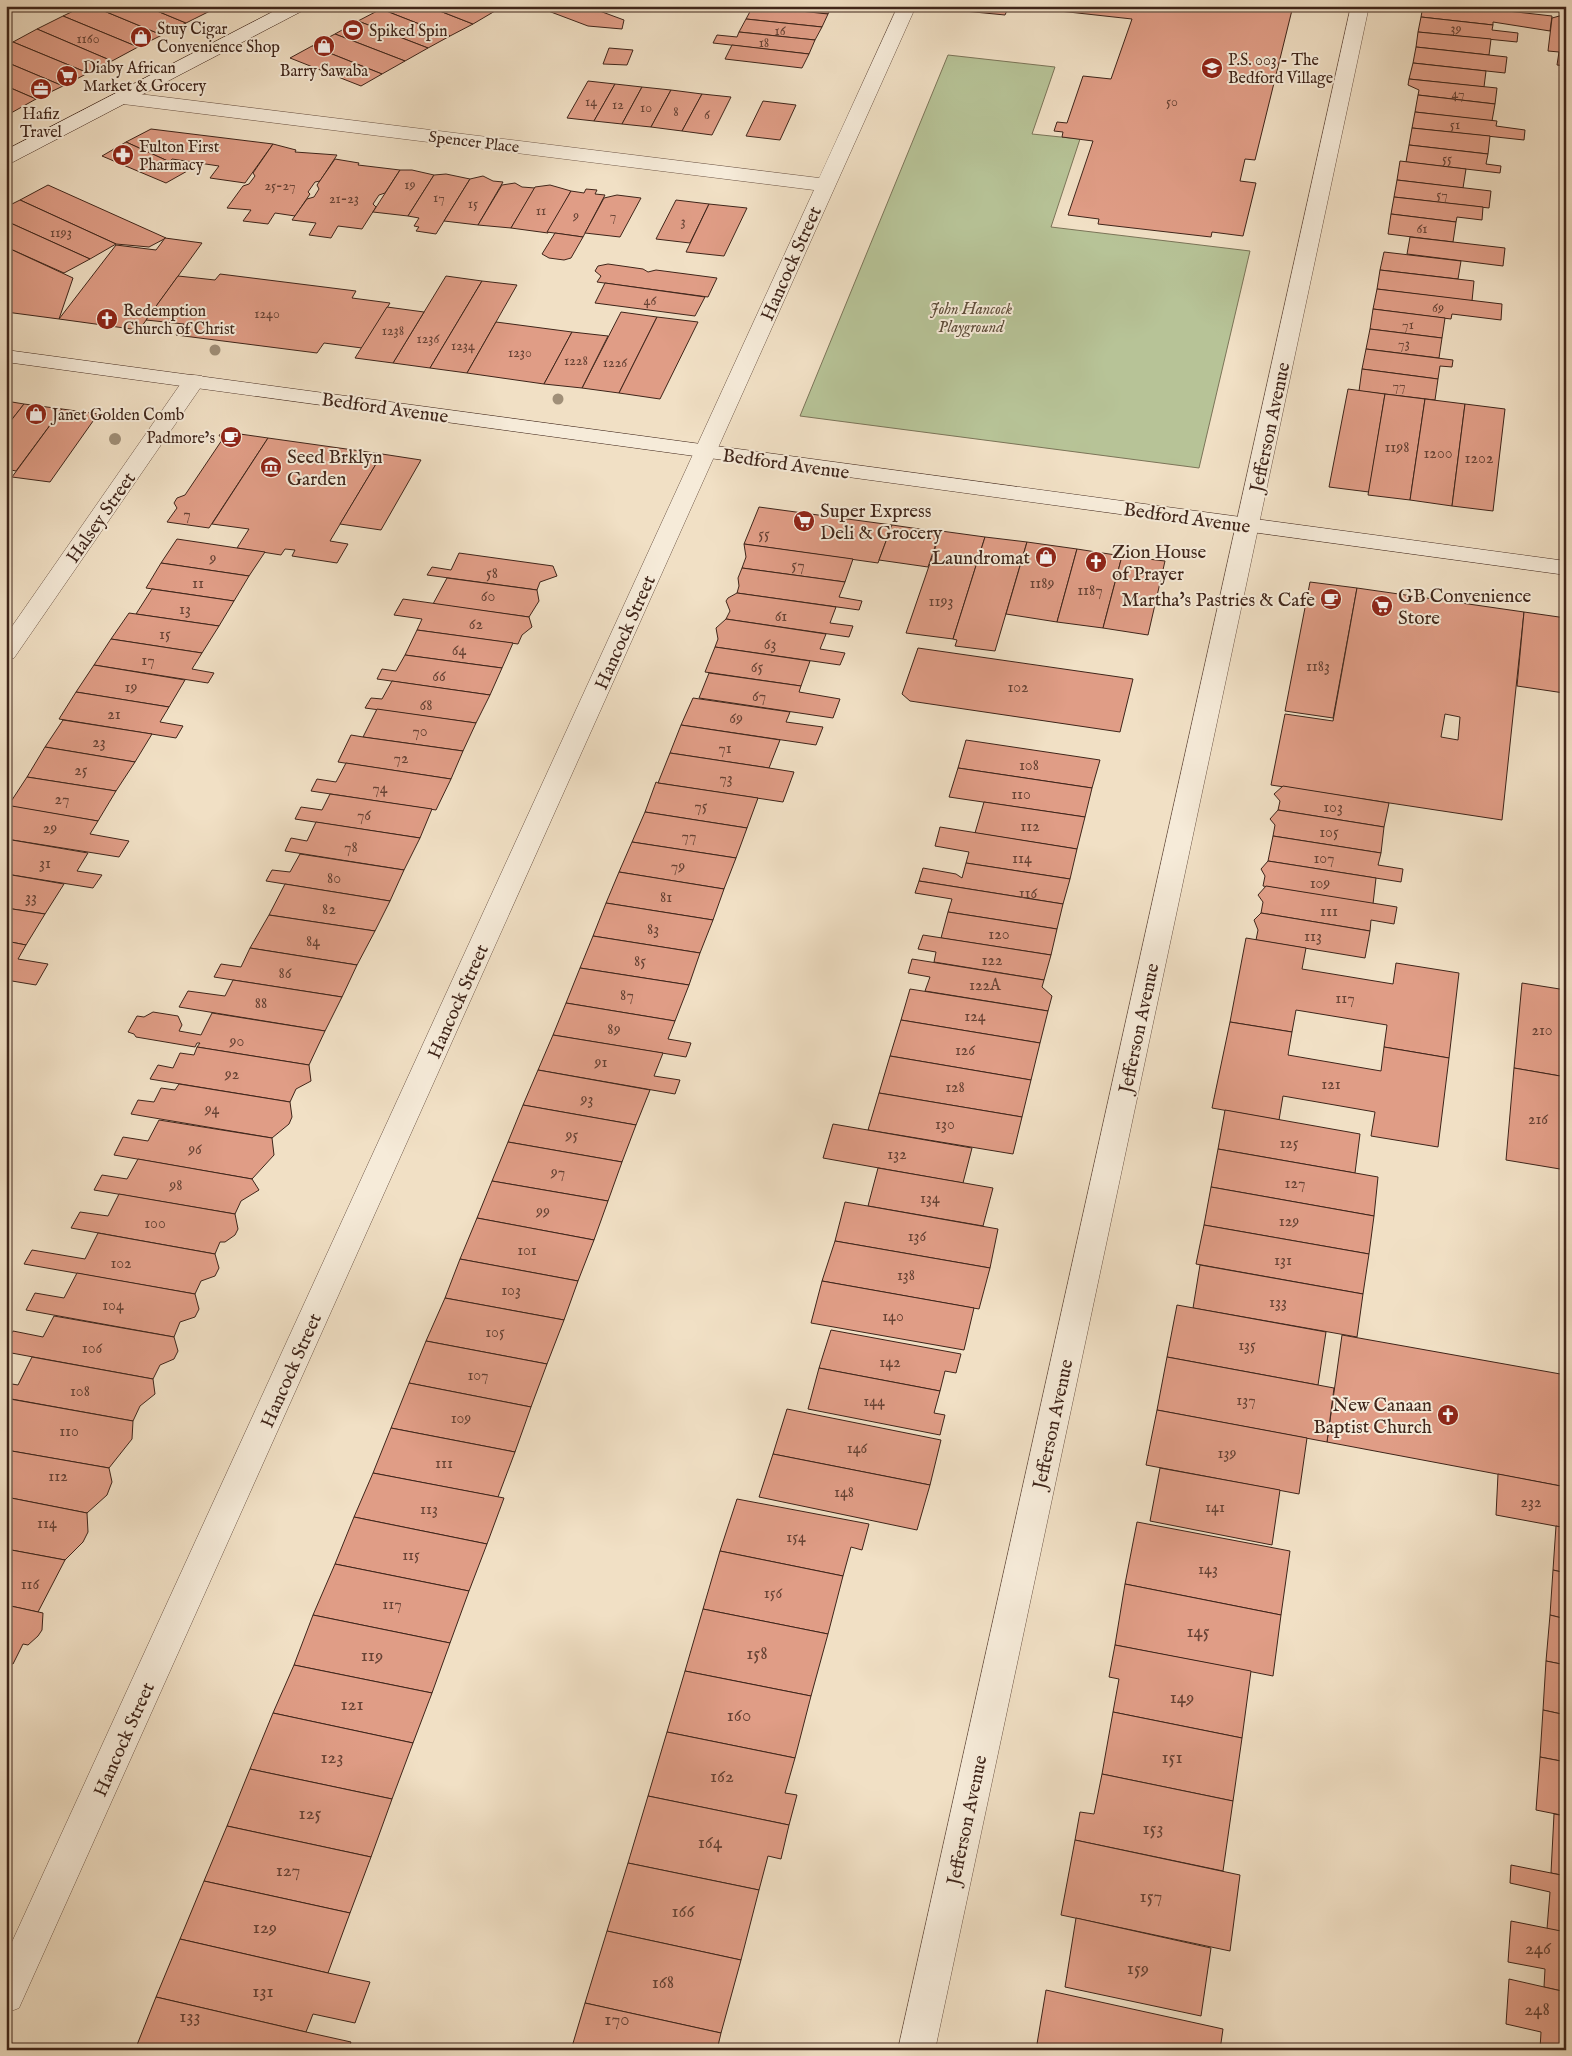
<svg xmlns="http://www.w3.org/2000/svg" width="1572" height="2056" viewBox="0 0 1572 2056" font-family="'IM FELL English',serif">
  <style>
    .green { fill: #b7c397; stroke: #7b7458 }
    .building { fill: #e09d86; stroke: #3f251a; fill-rule: evenodd }
    .lines { fill: none; stroke-linecap: round; stroke-linejoin: round }
    .minor-casing { stroke: #6c5445; stroke-width: 1 }
    .secondary-casing { stroke: #3f251a; stroke-width: 1 }
    .minor { fill: #f6ebd9; fill-rule: evenodd }
    .secondary { fill: #f6ebd9; fill-rule: evenodd }
    .tree { fill: #a08f78 }
    .labels { text-anchor: middle; stroke-width: 4; stroke-linejoin: round; paint-order: stroke }
    .far-number-label { font-size: 14px; fill: #674335 }
    .far-poi-label { font-size: 16px; fill: #3f251a; stroke: #f6ebd9; text-anchor: start }
    .far-street-label { font-size: 16px; fill: #3f251a; stroke: #f6ebd9 }
    .far-park-label { font-size: 16px; font-style: italic; fill: #5d4c39; stroke: #f6ebd9 }
    .number-label { font-size: 16px; fill: #674335 }
    .street-label { font-size: 19px; fill: #3f251a; stroke: #f6ebd9 }
    .poi-label { font-size: 19px; fill: #3f251a; stroke: #f6ebd9; text-anchor: start }
    .near-number-label { font-size: 19px; fill: #674335 }
  </style>
  <rect width="100%" height="100%" fill="#f1e0c5"/>
  <filter id="stains"><feTurbulence type="fractalNoise" baseFrequency=".004" numOctaves="4"/><feColorMatrix values="0 0 0 0 .2 0 0 0 0 .09 0 0 0 0 .02 0 0 0 .5 -.17"/></filter>
  <radialGradient id="worn" r=".72"><stop offset=".6" stop-color="#630" stop-opacity="0"/><stop offset="1" stop-color="#630" stop-opacity=".3"/></radialGradient>
  <path class="green" d="M948 55 1055 67 1032 134 1080 139 1051 227 1250 251 1199 468 800 416Z"/>
  <g class="building">
    <path d="M84 6H92L162 35 138 47 63 16Z"/>
    <path d="M92 6H145L186 23 162 35Z"/>
    <path d="M145 6H199L210 11 186 23Z"/>
    <path d="M386 6H427L473 24 450 36 381 9Z"/>
    <path d="M427 6H482L495 11 473 24Z"/>
    <path d="M535 6H586L624 20 622 29 588 26Z"/>
    <path d="M753 6H832L828 14Z"/>
    <path d="M753 6 828 14 822 27 746 19Z"/>
    <path d="M966 6H1009L1005 15 964 11Z"/>
    <path d="M1014 6H1293L1255 160 1245 159 1240 181 1256 183 1243 236 1212 232 1211 237 1098 224 1099 219 1068 215 1093 141 1062 137 1063 132 1054 131 1057 122 1067 123 1083 76 1111 79 1132 19Z"/>
    <path d="M1423 6H1463L1552 16 1550 31 1493 22V25L1421 17Z"/>
    <path d="M381 9 450 36 428 48 358 21Z"/>
    <path d="M1563 15 1566 16V66L1557 65 1559 52 1548 51 1552 18Z"/>
    <path d="M63 16 138 47 112 61 37 29Z"/>
    <path d="M1421 17 1493 25 1492 30 1518 33 1517 42 1418 32Z"/>
    <path d="M746 19 822 27 815 40 739 32Z"/>
    <path d="M358 21 428 48 405 61 335 34Z"/>
    <path d="M37 29 112 61 88 73 13 42Z"/>
    <path d="M739 32 815 40 809 54 713 43 717 35 737 37Z"/>
    <path d="M1418 32 1491 39 1489 55 1416 47Z"/>
    <path d="M335 34 405 61 382 74 312 46Z"/>
    <path d="M13 42 88 73 63 86 6 62V45Z"/>
    <path d="M732 45 809 54 802 68 725 59Z"/>
    <path d="M312 46 382 74 361 86 290 58Z"/>
    <path d="M1416 47 1507 57 1505 73 1413 63Z"/>
    <path d="M609 48 633 50 627 65 603 64Z"/>
    <path d="M6 62 63 86 36 99 6 86Z"/>
    <path d="M1413 63 1486 71 1484 87 1409 79Z"/>
    <path d="M1409 79 1497 88 1495 104 1418 95 1419 90 1408 85Z"/>
    <path d="M588 81 615 84 594 121 567 118Z"/>
    <path d="M615 84 642 87 622 124 594 121Z"/>
    <path d="M6 86 36 99 11 113 6 111Z"/>
    <path d="M642 87 671 90 651 127 622 124Z"/>
    <path d="M671 90 702 94 682 131 651 127Z"/>
    <path d="M702 94 731 97 712 135 682 131Z"/>
    <path d="M1418 95 1495 104 1492 121 1415 112Z"/>
    <path d="M763 101 796 105 780 140 746 136Z"/>
    <path d="M1415 112 1497 121 1496 126 1525 130 1524 140 1412 128Z"/>
    <path d="M1412 128 1490 136 1488 154 1409 145Z"/>
    <path d="M151 129 273 144 245 183 210 178 219 166 172 159 170 162 126 142Z"/>
    <path d="M126 142 170 162 189 170 166 183 102 156Z"/>
    <path d="M273 144 296 150 295 152 337 155 320 181 315 182 308 192 310 194 295 216 275 213 268 224 243 221 251 210 227 208 243 186 249 184 255 176 253 173Z"/>
    <path d="M1409 145 1488 154 1486 164 1501 166 1500 173 1406 162Z"/>
    <path d="M335 159 359 163 358 165 400 170 385 193 379 195 373 204 376 207 362 229 338 226 331 238 309 235 316 223 292 220 307 199 314 197 319 189 317 185Z"/>
    <path d="M1400 161 1466 169 1463 188 1397 180Z"/>
    <path d="M400 170H412L434 175 408 216 373 212Z"/>
    <path d="M446 174 470 179 436 234 416 231 419 227 414 226 419 218 408 216 434 175Z"/>
    <path d="M483 176 493 181 503 182 478 225 444 221 470 179Z"/>
    <path d="M1397 180 1491 191 1489 208 1394 197Z"/>
    <path d="M515 183 522 187 535 188 511 228 478 225 502 185Z"/>
    <path d="M48 185 166 238 149 247 116 244 20 200Z"/>
    <path d="M550 185 571 191 548 233 511 228 535 187Z"/>
    <path d="M586 189 597 190 595 194 605 195 583 237 547 232 571 191 584 193Z"/>
    <path d="M617 195 641 198 620 237 585 233 604 198Z"/>
    <path d="M1394 197 1483 207 1482 220 1457 217 1456 222 1391 214Z"/>
    <path d="M20 200 116 244 90 259 6 221V207Z"/>
    <path d="M676 200 709 204 690 243 656 239Z"/>
    <path d="M709 204 747 208 724 256 686 252Z"/>
    <path d="M1391 214 1456 222 1453 242 1388 234Z"/>
    <path d="M6 221 90 259 64 273 6 247Z"/>
    <path d="M555 233 583 237 571 258 564 260 549 258 542 254Z"/>
    <path d="M1410 237 1505 248 1503 266 1407 254Z"/>
    <path d="M165 238 202 243 139 330 59 319 116 245 156 250Z"/>
    <path d="M6 247 73 278 59 319 6 312Z"/>
    <path d="M1384 252 1461 261 1458 279 1380 270Z"/>
    <path d="M608 264 643 269 648 272 656 270 717 278 708 297 597 282 601 276 595 271 598 266Z"/>
    <path d="M1380 270 1474 281 1472 301 1377 289Z"/>
    <path d="M220 274 356 291 352 298 390 303 362 348 324 343 317 353 176 335 184 324 146 320 178 276 215 280Z"/>
    <path d="M446 276 482 281 430 368 393 363Z"/>
    <path d="M482 281 517 285 467 373 430 368Z"/>
    <path d="M605 283 705 297 695 316 595 303Z"/>
    <path d="M1377 289 1502 304 1501 320 1452 314 1451 319 1373 309Z"/>
    <path d="M387 307 424 312 393 363 355 358Z"/>
    <path d="M1373 309 1445 318 1442 338 1370 329Z"/>
    <path d="M621 312 657 317 619 393 582 388Z"/>
    <path d="M657 317 698 322 660 399 619 393Z"/>
    <path d="M496 322 572 332 544 384 467 373Z"/>
    <path d="M1370 329 1442 338 1439 358 1366 349Z"/>
    <path d="M572 332 608 336 582 388 544 384Z"/>
    <path d="M1366 349 1453 360 1452 367 1440 366 1438 379 1362 369Z"/>
    <path d="M1362 369 1438 379 1435 400 1359 391Z"/>
    <path d="M1348 389 1385 394 1369 492 1329 487Z"/>
    <path d="M1385 394 1425 399 1410 500 1368 495Z"/>
    <path d="M1425 399 1465 404 1452 506 1410 500Z"/>
    <path d="M6 401 24 404 6 427Z"/>
    <path d="M24 404 62 409 16 471 6 469V427Z"/>
    <path d="M1465 404 1505 409 1493 511 1452 506Z"/>
    <path d="M62 409 98 414 50 482 12 477Z"/>
    <path d="M236 430 240 434 268 438 209 528 167 522 177 508 174 503 177 498 185 495 222 440 219 435Z"/>
    <path d="M268 438 382 454 330 541 348 544 337 563 292 556 295 550 285 549 281 555 237 548 249 529 212 524Z"/>
    <path d="M382 454 421 460 381 530 340 524Z"/>
    <path d="M759 507 892 525 878 563 744 544Z"/>
    <path d="M892 525 940 532 928 567 879 560Z"/>
    <path d="M941 531 985 537 953 639 906 633Z"/>
    <path d="M985 537 1027 542 995 651 955 646 957 640 953 639Z"/>
    <path d="M177 539 237 548 265 552 249 576 161 563Z"/>
    <path d="M1027 542 1077 549 1057 622 1006 614Z"/>
    <path d="M744 544 853 559 845 582 742 568 746 557Z"/>
    <path d="M1077 549 1122 556 1103 628 1057 622Z"/>
    <path d="M459 553 553 566 557 576 540 582 537 590 427 575 432 567 451 570Z"/>
    <path d="M1122 556 1165 561 1148 635 1103 628Z"/>
    <path d="M161 563 249 576 234 601 146 588Z"/>
    <path d="M742 568 845 582 839 597 862 601 859 610 737 593 739 586 738 578Z"/>
    <path d="M447 578 537 590 539 601 529 617 433 604Z"/>
    <path d="M1310 582 1357 588 1333 718 1285 711Z"/>
    <path d="M1357 588 1524 612 1502 820 1271 785 1285 714 1333 721ZM1445 714 1460 717 1458 740 1441 737Z"/>
    <path d="M152 589 234 601 219 626 136 614Z"/>
    <path d="M737 593 836 607 830 623 853 626 849 637 726 619 730 611 726 601 728 598Z"/>
    <path d="M403 599 529 617 532 627 522 635 518 644 417 630 422 619 394 615Z"/>
    <path d="M1524 612 1566 618 1564 693 1517 686Z"/>
    <path d="M129 613 136 614 219 626 202 653 111 639Z"/>
    <path d="M726 619 826 634 820 649 845 653 840 665 715 647 718 639 716 628Z"/>
    <path d="M417 630 513 643 502 668 405 655Z"/>
    <path d="M111 639 202 653 192 669 214 673 208 683 94 665Z"/>
    <path d="M715 647 810 661 801 686 705 672Z"/>
    <path d="M918 648 1133 679 1120 732 910 701 902 694Z"/>
    <path d="M405 655 502 668 490 695 377 679 382 669 396 671Z"/>
    <path d="M94 665 185 680 169 707 76 692Z"/>
    <path d="M709 673 801 686 799 692 840 699 833 718 699 698Z"/>
    <path d="M392 681 490 695 476 723 365 708 371 698 382 699Z"/>
    <path d="M76 692 169 707 160 722 183 726 176 738 59 719Z"/>
    <path d="M693 698 790 712 786 722 823 727 816 745 681 725Z"/>
    <path d="M377 709 476 723 463 751 363 737Z"/>
    <path d="M63 720 152 734 135 762 45 747Z"/>
    <path d="M681 725 780 740 769 768 670 753Z"/>
    <path d="M351 735 363 737 463 751 451 779 338 762Z"/>
    <path d="M966 740 1100 760 1092 788 958 768Z"/>
    <path d="M45 747 135 762 116 791 27 777Z"/>
    <path d="M670 753 769 768 794 772 783 802 658 783Z"/>
    <path d="M346 763 451 779 436 810 311 791 317 779 336 782Z"/>
    <path d="M958 768 1092 788 1085 817 949 797Z"/>
    <path d="M27 777 116 791 98 821 8 806Z"/>
    <path d="M656 782 658 783 758 798 747 828 645 812Z"/>
    <path d="M1283 786 1389 803 1384 827 1278 810 1280 801 1274 794Z"/>
    <path d="M330 794 432 809 420 838 295 819 301 807 322 810Z"/>
    <path d="M984 802 1085 817 1077 849 975 833Z"/>
    <path d="M6 805 98 821 90 834 129 841 119 857 6 839Z"/>
    <path d="M1278 810 1384 827 1381 853 1273 836 1275 825 1270 819Z"/>
    <path d="M645 812 747 828 736 858 632 842Z"/>
    <path d="M316 822 420 838 404 870 285 851 291 838 307 841Z"/>
    <path d="M940 827 1077 849 1070 879 966 863 969 852 935 846Z"/>
    <path d="M1273 836 1381 853 1378 865 1403 869 1401 882 1268 861Z"/>
    <path d="M6 839 88 853 77 871 102 875 93 888 6 874Z"/>
    <path d="M632 842 736 858 724 889 619 872Z"/>
    <path d="M300 854 404 870 390 901 266 881 272 870 290 872Z"/>
    <path d="M1268 861 1376 878 1373 904 1263 886 1265 876 1261 869Z"/>
    <path d="M966 863 1070 879 1063 904 919 881 923 868 956 874 962 878Z"/>
    <path d="M619 872 724 889 713 920 606 903Z"/>
    <path d="M6 874 64 884 45 914 6 908Z"/>
    <path d="M919 881 1063 904 1057 929 948 912 952 899 915 893Z"/>
    <path d="M285 884 390 901 375 931 269 915Z"/>
    <path d="M1266 886 1397 907 1394 924 1371 920 1370 931 1261 913 1263 902 1258 895Z"/>
    <path d="M606 903 713 920 700 953 593 936Z"/>
    <path d="M6 908 45 914 26 945 6 941Z"/>
    <path d="M948 912 1057 929 1051 955 941 938Z"/>
    <path d="M1261 913 1370 931 1365 958 1256 940 1258 930 1254 920Z"/>
    <path d="M269 915 375 931 357 965 250 948Z"/>
    <path d="M923 935 1051 955 1044 980 934 962 936 952 918 949Z"/>
    <path d="M593 936 700 953 689 985 580 968Z"/>
    <path d="M1246 938 1306 948 1302 969 1393 984 1396 963 1459 973 1449 1058 1384 1047 1387 1025 1296 1010 1292 1032 1230 1022Z"/>
    <path d="M6 941 26 945 18 959 48 964 36 985 6 980Z"/>
    <path d="M250 948 357 965 342 997 214 977 221 964 241 967Z"/>
    <path d="M912 959 1044 980 1042 987 1052 996 1048 1011 925 991 930 977 908 973Z"/>
    <path d="M580 968 689 985 675 1021 566 1003Z"/>
    <path d="M233 980 342 997 325 1031 179 1007 188 991 225 996Z"/>
    <path d="M1522 983 1566 990V1077L1514 1068Z"/>
    <path d="M910 989 1048 1011 1040 1043 901 1020Z"/>
    <path d="M566 1003 675 1021 668 1039 691 1043 686 1057 553 1035Z"/>
    <path d="M153 1012 178 1016 182 1025 179 1031 201 1035 212 1013 325 1031 309 1065 197 1047 200 1043H197L195 1047 136 1037 134 1034 128 1032 137 1016 144 1017Z"/>
    <path d="M901 1020 1040 1043 1031 1080 890 1056Z"/>
    <path d="M1230 1022 1292 1032 1288 1055 1381 1071 1384 1047 1449 1058 1438 1147 1371 1136 1375 1112 1283 1096 1279 1120 1212 1108Z"/>
    <path d="M553 1035 663 1053 654 1076 680 1080 675 1094 538 1070Z"/>
    <path d="M197 1047 309 1065 311 1081 296 1089 290 1102 150 1079 158 1065 173 1068 180 1053 194 1055Z"/>
    <path d="M890 1056 1031 1080 1022 1117 879 1093Z"/>
    <path d="M1514 1068 1566 1077V1170L1506 1160Z"/>
    <path d="M538 1070 650 1090 636 1125 523 1105Z"/>
    <path d="M179 1084 290 1102 292 1117 289 1124 272 1138 131 1114 138 1100 154 1102 161 1088 175 1090Z"/>
    <path d="M879 1093 1022 1117 1013 1154 868 1130Z"/>
    <path d="M523 1105 636 1125 622 1162 508 1142Z"/>
    <path d="M1225 1110 1360 1134 1355 1173 1218 1149Z"/>
    <path d="M159 1120 272 1138 274 1155 252 1179 114 1155 123 1137 148 1141Z"/>
    <path d="M833 1124 972 1148 963 1183 823 1158Z"/>
    <path d="M508 1142 622 1162 608 1201 492 1181Z"/>
    <path d="M1218 1149 1378 1177 1374 1216 1211 1187Z"/>
    <path d="M138 1159 252 1179 259 1190 241 1201 235 1214 94 1190 102 1175 127 1179Z"/>
    <path d="M878 1168 993 1188 983 1226 868 1206Z"/>
    <path d="M492 1181 608 1201 594 1240 477 1218Z"/>
    <path d="M1211 1187 1374 1216 1369 1254 1204 1225Z"/>
    <path d="M119 1194 235 1214 238 1229 235 1235 225 1242H220L215 1254 71 1228 80 1212 108 1216Z"/>
    <path d="M845 1202 998 1229 990 1268 835 1241Z"/>
    <path d="M477 1218 594 1240 578 1281 460 1259Z"/>
    <path d="M1204 1225 1369 1254 1363 1294 1196 1264Z"/>
    <path d="M98 1233 215 1254 219 1268 215 1276 201 1281 195 1294 24 1264 32 1250 85 1259Z"/>
    <path d="M835 1241 990 1268 979 1309 822 1281Z"/>
    <path d="M460 1259 578 1281 564 1320 445 1298Z"/>
    <path d="M1200 1265 1363 1294 1357 1337 1193 1308Z"/>
    <path d="M77 1273 195 1294 199 1309 195 1317 180 1322 174 1337 26 1310 35 1293 64 1298Z"/>
    <path d="M822 1281 974 1308 964 1350 811 1323Z"/>
    <path d="M445 1298 564 1320 547 1364 426 1341Z"/>
    <path d="M1177 1305 1326 1332 1318 1385 1167 1357Z"/>
    <path d="M54 1316 174 1337 178 1351 174 1359 160 1365 153 1379 6 1352V1344L13 1331 43 1337Z"/>
    <path d="M831 1330 961 1354 956 1373 945 1371 940 1391 819 1368Z"/>
    <path d="M1342 1335 1566 1375V1487L1327 1442Z"/>
    <path d="M426 1341 547 1364 531 1407 409 1383Z"/>
    <path d="M32 1357 153 1379 155 1394 140 1406 133 1421 6 1398V1383L18 1385Z"/>
    <path d="M1167 1357 1334 1388 1327 1442 1157 1410Z"/>
    <path d="M819 1368 940 1391 934 1413 945 1415 940 1435 808 1409Z"/>
    <path d="M409 1383 531 1407 515 1452 391 1428Z"/>
    <path d="M10 1399 133 1421 132 1439 109 1468 6 1450V1406Z"/>
    <path d="M787 1409 941 1440 930 1485 773 1454Z"/>
    <path d="M1157 1410 1307 1438 1299 1494 1146 1465Z"/>
    <path d="M391 1428 515 1452 498 1497 373 1473Z"/>
    <path d="M6 1450 109 1468 112 1482 107 1495 87 1513 6 1497Z"/>
    <path d="M773 1454 930 1485 917 1530 759 1497Z"/>
    <path d="M1160 1468 1280 1490 1272 1545 1150 1521Z"/>
    <path d="M373 1473 504 1498 487 1544 354 1517Z"/>
    <path d="M1498 1474 1566 1487V1528L1496 1515Z"/>
    <path d="M6 1497 87 1513 88 1532 83 1542 65 1560 6 1549Z"/>
    <path d="M737 1499 869 1524 862 1550 851 1547 843 1576 720 1551Z"/>
    <path d="M354 1517 487 1544 469 1591 335 1564Z"/>
    <path d="M1137 1522 1290 1551 1281 1615 1125 1584Z"/>
    <path d="M1556 1526 1566 1528V1573L1553 1570Z"/>
    <path d="M6 1549 65 1560 38 1612 6 1605Z"/>
    <path d="M720 1551 843 1576 828 1634 703 1609Z"/>
    <path d="M335 1564 469 1591 450 1643 313 1615Z"/>
    <path d="M1553 1570 1566 1573V1619L1550 1615Z"/>
    <path d="M1125 1584 1281 1615 1273 1676 1115 1645Z"/>
    <path d="M6 1605 43 1613 42 1630 38 1636 28 1645 23 1644 13 1664 6 1663Z"/>
    <path d="M703 1609 828 1634 811 1696 685 1671Z"/>
    <path d="M313 1615 450 1643 432 1693 294 1665Z"/>
    <path d="M1550 1615 1566 1619V1665L1546 1661Z"/>
    <path d="M1115 1645 1251 1671 1242 1738 1113 1712 1119 1679 1109 1677Z"/>
    <path d="M1546 1661 1566 1665V1715L1543 1710Z"/>
    <path d="M294 1665 432 1693 413 1743 273 1713Z"/>
    <path d="M685 1671 811 1696 795 1758 667 1732Z"/>
    <path d="M1543 1710 1566 1715V1762L1540 1757Z"/>
    <path d="M1113 1712 1242 1738 1233 1801 1102 1774Z"/>
    <path d="M273 1713 413 1743 392 1799 250 1769Z"/>
    <path d="M667 1732 795 1758 785 1793 797 1795 789 1825 648 1796Z"/>
    <path d="M1540 1757 1566 1762V1816L1536 1810Z"/>
    <path d="M250 1769 392 1799 371 1857 227 1826Z"/>
    <path d="M1102 1774 1233 1801 1223 1871 1075 1840 1080 1812 1094 1814Z"/>
    <path d="M648 1796 789 1825 781 1859 768 1856 759 1890 628 1863Z"/>
    <path d="M1554 1814 1566 1816V1876L1551 1873Z"/>
    <path d="M227 1826 371 1857 350 1913 204 1881Z"/>
    <path d="M1075 1840 1240 1875 1230 1951 1061 1915Z"/>
    <path d="M628 1863 759 1890 741 1960 607 1931Z"/>
    <path d="M1511 1865 1566 1876V1932L1547 1929 1550 1892 1510 1883Z"/>
    <path d="M204 1881 350 1913 328 1973 180 1939Z"/>
    <path d="M1076 1918 1211 1948 1201 2016 1065 1987Z"/>
    <path d="M1511 1921 1566 1932V1992L1544 1987 1545 1969 1508 1962Z"/>
    <path d="M607 1931 741 1960 721 2033 585 2003Z"/>
    <path d="M180 1939 328 1973 370 1982 355 2023 313 2014 306 2032 156 1997Z"/>
    <path d="M1509 1979 1566 1992V2050L1540 2049 1541 2032 1506 2024Z"/>
    <path d="M1046 1990 1223 2029 1220 2050H1036Z"/>
    <path d="M156 1997 306 2032 351 2042 348 2050H135Z"/>
    <path d="M585 2003 721 2033 717 2050H571Z"/>
  </g>
  <g class="lines">
    <g class="minor-casing">
      <g id="minor">
        <path d="M898 6H916L19 2008 6 2013V1955L814 190 123 104 116 102 114 98 116 94 123 92 819 178Z"/>
        <path d="M1351 6H1369L935 2050H898Z"/>
        <path d="M194 375 202 376 205 381 14 658 6 660V635L186 376Z"/>
      </g>
    </g>
    <g class="secondary-casing">
      <g id="secondary">
        <path d="M284 6H307L304 10 13 162 6 164V150Z"/>
        <path d="M6 350 1566 561V575L6 362Z"/>
      </g>
    </g>
    <use href="#minor" class="minor"/>
    <use href="#secondary" class="secondary"/>
  </g>
  <g class="tree">
    <circle cx="215" cy="350" r="5.5"/>
    <circle cx="558" cy="399" r="5.5"/>
    <circle cx="115" cy="439" r="6"/>
  </g>
  <defs>
    <g id="stadium-disc" transform="scale(1.125)"><circle r="9.5" fill="#8f2418" stroke="#f6ebd9"/><path d="M0-5a6.5 5 0 1 0 0 10a6.5 5 0 1 0 0-10ZM-3.5-1.8h7v3.6h-7Z" fill="#fff"/></g>
    <g id="shop-disc" transform="scale(1.125)"><circle r="9.5" fill="#8f2418" stroke="#f6ebd9"/><path d="M-5-2.5h2.3a2.7 3.5 0 0 1 5.4 0H5L5.5 6h-11ZM-1.5-2.5h3a1.5 2.3 0 0 0-3 0Z" fill="#fff"/></g>
    <g id="school-disc" transform="scale(1.125)"><circle r="9.5" fill="#8f2418" stroke="#f6ebd9"/><path d="M0-5L7-2L0 1L-7-2ZM-4 1L0 2.5L4 1V4Q0 6-4 4Z" fill="#fff"/></g>
    <g id="supermarket-disc" transform="scale(1.125)"><circle r="9.5" fill="#8f2418" stroke="#f6ebd9"/><path d="M-6-5.5h2.5l.6 2H6L4.5 2H-2.5L-4.4-4H-6ZM-1.5 3.2a1.3 1.3 0 1 0 .1 0ZM3 3.2a1.3 1.3 0 1 0 .1 0Z" fill="#fff"/></g>
    <g id="office-disc" transform="scale(1.125)"><circle r="9.5" fill="#8f2418" stroke="#f6ebd9"/><path d="M-6-3h4V-5.5h4V-3h4V5H-6ZM-1-4.5V-3h2v-1.5ZM-6 0V1H6V0Z" fill="#fff"/></g>
    <g id="pharmacy-disc" transform="scale(1.125)"><circle r="9.5" fill="#8f2418" stroke="#f6ebd9"/><path d="M-2-6h4v4h4v4h-4v4h-4v-4h-4v-4h4Z" fill="#fff"/></g>
    <g id="church-disc" transform="scale(1.125)"><circle r="9.5" fill="#8f2418" stroke="#f6ebd9"/><path d="M-1.2-6h2.4v3.5h3.3v2.4h-3.3V6h-2.4V-.1h-3.3v-2.4h3.3Z" fill="#fff"/></g>
    <g id="cafe-disc" transform="scale(1.125)"><circle r="9.5" fill="#8f2418" stroke="#f6ebd9"/><path d="M-5.5-4.5H6V0H3Q3 3.5 0 3.5H-2.5Q-5.5 3.5-5.5 0ZM3-3.2v2h1.7v-2ZM-6 4.5H4V6H-6Z" fill="#fff"/></g>
    <g id="museum-disc" transform="scale(1.125)"><circle r="9.5" fill="#8f2418" stroke="#f6ebd9"/><path d="M0-6L6-3V-2H-6V-3ZM-5-1h2V3h-2ZM-1-1h2V3h-2ZM3-1h2V3H3ZM-6 4H6V6H-6Z" fill="#fff"/></g>
  </defs>
  <g fill-rule="evenodd">
    <use href="#stadium-disc" x="353" y="30"/>
    <use href="#shop-disc" x="141" y="37"/>
    <use href="#shop-disc" x="324" y="46"/>
    <use href="#school-disc" x="1212" y="68"/>
    <use href="#supermarket-disc" x="67" y="76"/>
    <use href="#office-disc" x="41" y="89"/>
    <use href="#pharmacy-disc" x="123" y="155"/>
    <use href="#church-disc" x="107" y="319"/>
    <use href="#shop-disc" x="36" y="414"/>
    <use href="#cafe-disc" x="231" y="437"/>
    <use href="#museum-disc" x="271" y="467"/>
    <use href="#supermarket-disc" x="804" y="521"/>
    <use href="#shop-disc" x="1046" y="557"/>
    <use href="#church-disc" x="1096" y="562"/>
    <use href="#cafe-disc" x="1331" y="599"/>
    <use href="#supermarket-disc" x="1382" y="606"/>
    <use href="#church-disc" x="1448" y="1415"/>
  </g>
  <g class="labels">
    <g class="far-number-label">
      <text x="1456" y="33">39</text>
      <text x="780" y="35">16</text>
      <text x="88" y="43">1160</text>
      <text x="764" y="47">18</text>
      <text x="1458" y="98">47</text>
      <text x="591" y="106">14</text>
      <text x="1172" y="106">50</text>
      <text x="618" y="109">12</text>
      <text x="646" y="112">10</text>
      <text x="676" y="116">8</text>
      <text x="707" y="119">6</text>
      <text x="1455" y="129">51</text>
      <text x="1447" y="163">55</text>
      <text x="410" y="189">19</text>
      <text x="280" y="190">25-27</text>
      <text x="1442" y="199">57</text>
      <text x="439" y="202">17</text>
      <text x="344" y="203">21-23</text>
      <text x="473" y="208">15</text>
      <text x="541" y="215">11</text>
      <text x="576" y="220">9</text>
      <text x="613" y="220">7</text>
      <text x="683" y="226">3</text>
      <text x="1422" y="233">61</text>
      <text x="61" y="237">1193</text>
      <text x="650" y="305">46</text>
      <text x="1438" y="312">69</text>
      <text x="267" y="318">1240</text>
      <text x="1408" y="329">71</text>
      <text x="393" y="335">1238</text>
      <text x="428" y="343">1236</text>
      <text x="1404" y="348">73</text>
      <text x="463" y="350">1234</text>
      <text x="520" y="357">1230</text>
      <text x="576" y="365">1228</text>
      <text x="615" y="367">1226</text>
      <text x="1399" y="390">77</text>
    </g>
    <g class="far-poi-label">
      <text x="157" y="34">Stuy Cigar<tspan x="157" dy="18">Convenience Shop</tspan></text>
      <text x="369" y="36">Spiked Spin</text>
      <text x="1228" y="65">P.S. 003 - The<tspan x="1228" dy="18">Bedford Village</tspan></text>
      <text x="83" y="73">Diaby African<tspan x="83" dy="18">Market &amp; Grocery</tspan></text>
      <text x="324" y="76" text-anchor="middle">Barry Sawaba</text>
      <text x="41" y="119" text-anchor="middle">Hafiz<tspan x="41" dy="18">Travel</tspan></text>
      <text x="139" y="152">Fulton First<tspan x="139" dy="18">Pharmacy</tspan></text>
      <text x="123" y="316">Redemption<tspan x="123" dy="18">Church of Christ</tspan></text>
      <text x="52" y="420">Janet Golden Comb</text>
      <text x="215" y="443" text-anchor="end">Padmore’s</text>
    </g>
    <g class="far-street-label">
      <text transform="translate(474 141) rotate(7)" y="6">Spencer Place</text>
    </g>
    <g class="far-park-label">
      <text x="971" y="314">John Hancock<tspan x="971" dy="18">Playground</tspan></text>
    </g>
    <g class="number-label">
      <text x="1397" y="452">1198</text>
      <text x="1438" y="458">1200</text>
      <text x="1479" y="463">1202</text>
      <text x="187" y="519">7</text>
      <text x="764" y="539">55</text>
      <text x="213" y="563">9</text>
      <text x="798" y="570">57</text>
      <text x="492" y="578">58</text>
      <text x="198" y="588">11</text>
      <text x="1042" y="588">1189</text>
      <text x="1090" y="595">1187</text>
      <text x="488" y="601">60</text>
      <text x="941" y="606">1193</text>
      <text x="185" y="614">13</text>
      <text x="781" y="621">61</text>
      <text x="476" y="629">62</text>
      <text x="165" y="639">15</text>
      <text x="770" y="649">63</text>
      <text x="459" y="655">64</text>
      <text x="148" y="665">17</text>
      <text x="1318" y="671">1183</text>
      <text x="757" y="672">65</text>
      <text x="439" y="681">66</text>
      <text x="131" y="692">19</text>
      <text x="1018" y="692">102</text>
      <text x="759" y="701">67</text>
      <text x="426" y="710">68</text>
      <text x="114" y="719">21</text>
      <text x="736" y="723">69</text>
      <text x="420" y="736">70</text>
      <text x="99" y="747">23</text>
      <text x="725" y="753">71</text>
      <text x="401" y="763">72</text>
      <text x="1029" y="770">108</text>
      <text x="81" y="775">25</text>
      <text x="726" y="783">73</text>
      <text x="380" y="793">74</text>
      <text x="1021" y="799">110</text>
      <text x="62" y="804">27</text>
      <text x="701" y="811">75</text>
      <text x="1333" y="812">103</text>
      <text x="364" y="820">76</text>
      <text x="1030" y="831">112</text>
      <text x="50" y="833">29</text>
      <text x="1329" y="837">105</text>
      <text x="689" y="841">77</text>
      <text x="351" y="852">78</text>
      <text x="1022" y="863">114</text>
      <text x="1324" y="863">107</text>
      <text x="45" y="868">31</text>
      <text x="678" y="871">79</text>
      <text x="334" y="883">80</text>
      <text x="1320" y="888">109</text>
      <text x="1028" y="898">116</text>
      <text x="31" y="902">33</text>
      <text x="666" y="902">81</text>
      <text x="329" y="914">82</text>
      <text x="1329" y="916">111</text>
      <text x="653" y="934">83</text>
      <text x="999" y="939">120</text>
      <text x="1313" y="941">113</text>
      <text x="313" y="946">84</text>
      <text x="992" y="965">122</text>
      <text x="640" y="966">85</text>
      <text x="285" y="978">86</text>
      <text x="985" y="990">122A</text>
      <text x="627" y="1000">87</text>
      <text x="1345" y="1003">117</text>
      <text x="261" y="1008">88</text>
      <text x="975" y="1021">124</text>
      <text x="614" y="1034">89</text>
      <text x="1542" y="1035">210</text>
      <text x="237" y="1046">90</text>
      <text x="965" y="1055">126</text>
      <text x="601" y="1067">91</text>
      <text x="232" y="1079">92</text>
      <text x="1331" y="1089">121</text>
      <text x="955" y="1092">128</text>
      <text x="587" y="1104">93</text>
      <text x="212" y="1114">94</text>
      <text x="1538" y="1124">216</text>
      <text x="945" y="1129">130</text>
      <text x="572" y="1140">95</text>
      <text x="1289" y="1148">125</text>
      <text x="195" y="1154">96</text>
      <text x="897" y="1159">132</text>
      <text x="558" y="1177">97</text>
      <text x="1295" y="1188">127</text>
      <text x="176" y="1190">98</text>
      <text x="930" y="1203">134</text>
      <text x="543" y="1216">99</text>
      <text x="1289" y="1226">129</text>
      <text x="155" y="1228">100</text>
      <text x="917" y="1241">136</text>
      <text x="527" y="1255">101</text>
      <text x="1283" y="1265">131</text>
      <text x="121" y="1268">102</text>
      <text x="906" y="1280">138</text>
      <text x="511" y="1295">103</text>
      <text x="1278" y="1307">133</text>
      <text x="113" y="1310">104</text>
      <text x="893" y="1321">140</text>
      <text x="495" y="1337">105</text>
      <text x="1247" y="1350">135</text>
      <text x="92" y="1353">106</text>
      <text x="890" y="1367">142</text>
      <text x="478" y="1380">107</text>
      <text x="80" y="1396">108</text>
      <text x="1246" y="1405">137</text>
      <text x="874" y="1406">144</text>
      <text x="461" y="1423">109</text>
      <text x="69" y="1436">110</text>
      <text x="857" y="1453">146</text>
      <text x="1227" y="1458">139</text>
      <text x="444" y="1468">111</text>
      <text x="58" y="1481">112</text>
      <text x="844" y="1497">148</text>
      <text x="1531" y="1507">232</text>
      <text x="1215" y="1512">141</text>
      <text x="429" y="1514">113</text>
      <text x="47" y="1528">114</text>
      <text x="796" y="1542">154</text>
      <text x="411" y="1560">115</text>
      <text x="1208" y="1574">143</text>
      <text x="30" y="1589">116</text>
      <text x="773" y="1598">156</text>
      <text x="392" y="1609">117</text>
    </g>
    <g class="street-label">
      <text transform="translate(790 263) rotate(-66)" y="7">Hancock Street</text>
      <text transform="translate(385 407) rotate(8)" y="7">Bedford Avenue</text>
      <text transform="translate(1269 427) rotate(-78)" y="7">Jefferson Avenue</text>
      <text transform="translate(786 463) rotate(8)" y="7">Bedford Avenue</text>
      <text transform="translate(100 517) rotate(-55)" y="7">Halsey Street</text>
      <text transform="translate(1187 517) rotate(8)" y="7">Bedford Avenue</text>
      <text transform="translate(624 632) rotate(-66)" y="7">Hancock Street</text>
      <text transform="translate(457 1001) rotate(-66)" y="7">Hancock Street</text>
      <text transform="translate(1138 1028) rotate(-78)" y="7">Jefferson Avenue</text>
      <text transform="translate(290 1370) rotate(-66)" y="7">Hancock Street</text>
      <text transform="translate(1052 1424) rotate(-78)" y="7">Jefferson Avenue</text>
      <text transform="translate(123 1739) rotate(-66)" y="7">Hancock Street</text>
      <text transform="translate(966 1820) rotate(-78)" y="7">Jefferson Avenue</text>
    </g>
    <g class="poi-label">
      <text x="287" y="463">Seed Brklyn<tspan x="287" dy="22">Garden</tspan></text>
      <text x="820" y="517">Super Express<tspan x="820" dy="22">Deli &amp; Grocery</tspan></text>
      <text x="1112" y="558">Zion House<tspan x="1112" dy="22">of Prayer</tspan></text>
      <text x="1030" y="564" text-anchor="end">Laundromat</text>
      <text x="1398" y="602">GB Convenience<tspan x="1398" dy="22">Store</tspan></text>
      <text x="1315" y="606" text-anchor="end">Martha's Pastries &amp; Cafe</text>
      <text x="1432" y="1411" text-anchor="end">New Canaan<tspan x="1432" dy="22">Baptist Church</tspan></text>
    </g>
    <g class="near-number-label">
      <text x="1198" y="1637">145</text>
      <text x="757" y="1659">158</text>
      <text x="372" y="1661">119</text>
      <text x="1182" y="1703">149</text>
      <text x="352" y="1710">121</text>
      <text x="739" y="1721">160</text>
      <text x="332" y="1763">123</text>
      <text x="1172" y="1763">151</text>
      <text x="722" y="1782">162</text>
      <text x="310" y="1819">125</text>
      <text x="1153" y="1834">153</text>
      <text x="710" y="1848">164</text>
      <text x="288" y="1876">127</text>
      <text x="1151" y="1902">157</text>
      <text x="683" y="1917">166</text>
      <text x="265" y="1933">129</text>
      <text x="1538" y="1954">246</text>
      <text x="1138" y="1974">159</text>
      <text x="663" y="1988">168</text>
      <text x="263" y="1997">131</text>
      <text x="1537" y="2015">248</text>
      <text x="190" y="2022">133</text>
      <text x="617" y="2025">170</text>
    </g>
  </g>
  <rect width="1572" height="2056" fill="none" stroke="#f1e0c5" stroke-width="25"/>
  <rect x="8" y="8" width="1557" height="2041" fill="none" stroke="#3f251a" stroke-width="2.5"/>
  <rect x="12" y="12" width="1547" height="2031" fill="none" stroke="#3f251a"/>
  <rect width="100%" height="100%" filter="url(#stains)"/>
  <rect width="100%" height="100%" fill="url(#worn)"/>
</svg>
